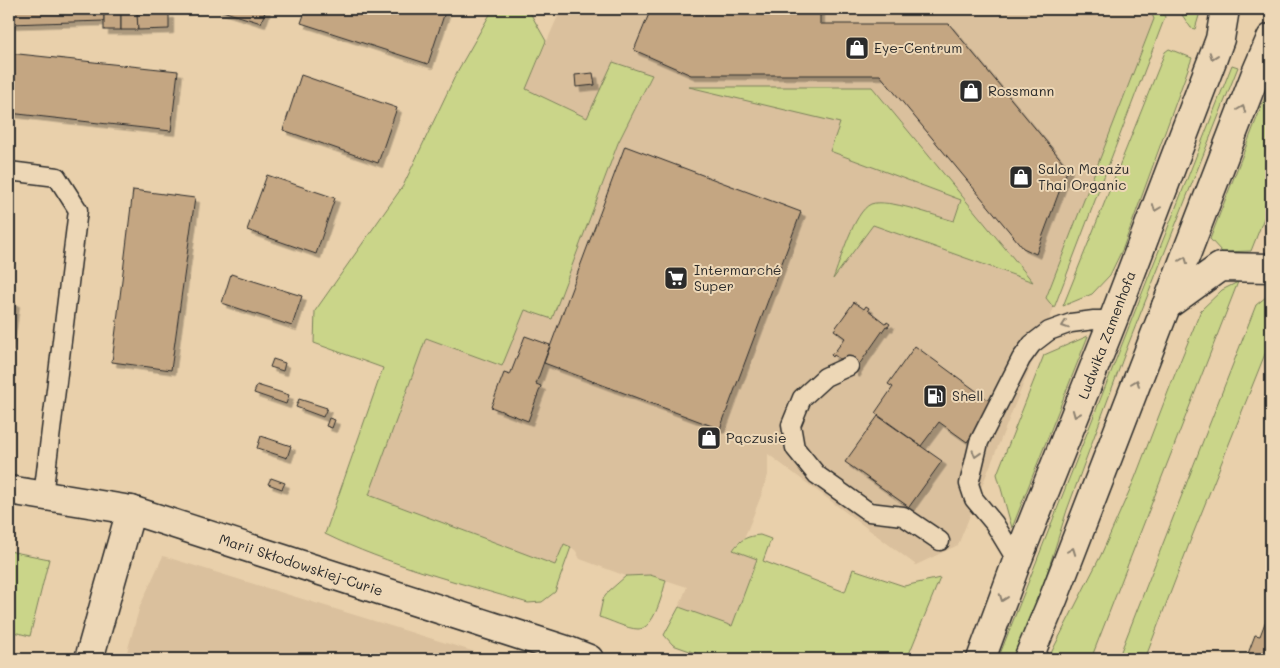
<svg xmlns="http://www.w3.org/2000/svg" width="1280" height="668" viewBox="0 0 1280 668" font-family="Mali,sans-serif">
  <style>
    .built { fill: #dac09d; fill-rule: evenodd }
    .green { fill: #cad589; stroke: #7a805a }
    .building { fill: #c4a682; stroke: #2b2b2b; filter: url(#shadow) }
    .lines { fill: none; stroke-linecap: round; stroke-linejoin: round }
    .service-casing { stroke: #2b2b2b; stroke-width: 21 }
    .minor-casing { stroke: #2b2b2b; stroke-width: 31 }
    .primary-casing { stroke: #2b2b2b; stroke-width: 31 }
    .service { stroke: #edd7b6; stroke-width: 18 }
    .minor { stroke: #edd7b6; stroke-width: 28 }
    .primary { stroke: #edd7b6; stroke-width: 28 }
    .oneway { stroke: #8c8170 }
    .labels { text-anchor: middle; stroke-width: 4; stroke-linejoin: round; paint-order: stroke }
    .poi-label { font-size: 14px; fill: #2b2b2b; stroke: #edd7b6; text-anchor: start }
    .street-label { font-size: 14px; fill: #2b2b2b; stroke: #edd7b6 }
  </style>
  <defs>
    <filter id="shadow"><feDropShadow dx="4.5" dy="4.5" stdDeviation="0" flood-color="#0004"/></filter>
  </defs>
  <rect width="100%" height="100%" fill="#e9d0ab"/>
  <filter id="ink" filterUnits="userSpaceOnUse"><feTurbulence type="fractalNoise" baseFrequency=".02" numOctaves="2"/><feDisplacementMap in="SourceGraphic" scale="10" xChannelSelector="R" yChannelSelector="G"/><feConvolveMatrix kernelMatrix="1 2 1 2 8 2 1 2 1" color-interpolation-filters="sRGB"/></filter>
  <g filter="url(#ink)">
    <g class="built">
      <path d="M561 9H1150L1154 19 1046 297 1054 308 958 545 916 565 768 454V475L761 496 744 539 738 542 733 549 757 559 732 626 679 607 687 587 650 575 626 576 580 559 576 551 570 546 564 544 555 565 368 495 426 338 501 366 525 310 552 319 618 143 652 76 588 118 526 89ZM872 87 1032 282 873 225 834 277 858 217 870 205 884 202 954 221 961 200 831 151 841 123Z"/>
      <path d="M163 556 498 659H125L140 606Z"/>
    </g>
    <g class="green">
      <path d="M493 9H528L546 41 526 89 587 118 613 62 652 75 618 143 552 319 525 310 502 366 426 338 369 495 555 565 564 544 571 547 555 592 542 602 528 603C461 583 388 565 325 534L383 368 314 343 315 311 403 186 457 72Z"/>
      <path d="M1150 9H1161L1165 17 1054 308 1046 298 1154 19Z"/>
      <path d="M1178 9H1201L1195 29 1191 28Z"/>
      <path d="M1169 49 1192 58 1123 248 1110 275 1092 294 1063 306 1165 52Z"/>
      <path d="M1232 65 1238 67 1128 345 1067 510 1020 659H998Z"/>
      <path d="M689 87H872L1033 282 873 225 833 279C840 262 854 211 871 204 888 198 935 216 954 221L961 200 830 151 840 123Z"/>
      <path d="M1269 87 1271 88V200L1251 251 1222 252 1210 239Z"/>
      <path d="M1238 282 1091 659H1048L1101 555 1135 478 1173 379 1201 310 1222 290Z"/>
      <path d="M1271 293V339L1191 539 1145 659H1118L1256 305Z"/>
      <path d="M1088 336 1012 528 997 474 1044 355Z"/>
      <path d="M760 535 771 539 763 561 845 592 853 569 904 586 940 578 907 659H712L673 645 664 635 679 607 732 626 757 559 733 550C740 539 748 536 760 535Z"/>
      <path d="M9 551 49 559 30 636 9 631Z"/>
      <path d="M650 575 666 580C663 592 654 630 638 629 627 629 610 620 599 617L603 599 609 591 626 576Z"/>
    </g>
    <g class="building">
      <path d="M9 9H104V21L9 24Z"/>
      <rect x="104" y="9" width="17" height="21"/>
      <path d="M121 9H137L138 30H121Z"/>
      <path d="M216 9H266L261 23Z"/>
      <path d="M306 9H446L428 64 301 23Z"/>
      <path d="M651 9H820V24H949L1068 168 1036 254 1023 248 880 75H691L634 50Z"/>
      <path d="M137 14H169V29L138 30Z"/>
      <path d="M9 53 178 71 171 131 9 113Z"/>
      <path d="M593 73 595 85 576 87 575 75Z"/>
      <path d="M301 75 397 108 378 163 283 130Z"/>
      <path d="M625 146 801 212 720 429 544 363Z"/>
      <path d="M267 175 335 198 316 254 247 230Z"/>
      <path d="M133 190 195 198 171 370 112 362Z"/>
      <path d="M231 274 302 296 292 326 222 303Z"/>
      <path d="M9 302H15L9 347Z"/>
      <path d="M854 302 864 309 866 306 869 308 868 310 886 324 887 322 890 324 888 327 886 326 856 369 857 370 855 373 853 371 854 369 834 355 833 357 831 355 833 352 834 353 845 338 834 330Z"/>
      <path d="M525 336 550 345 536 384 541 386 528 421 491 407 504 373 510 375Z"/>
      <path d="M915 346 994 404 967 442 939 422 921 446 875 413 893 387 888 384Z"/>
      <path d="M273 359 285 363 283 371 270 367Z"/>
      <path d="M257 385 289 395 286 404 254 393Z"/>
      <path d="M299 399 327 408 323 417 296 407Z"/>
      <path d="M878 416 942 461 909 507 845 462Z"/>
      <path d="M329 418 335 420 332 428 326 426Z"/>
      <path d="M261 436 291 446 287 458 257 448Z"/>
      <path d="M271 478 285 483 282 489 268 484Z"/>
      <path d="M1271 607V659H1246L1255 635 1260 636Z"/>
    </g>
    <g class="lines">
      <g class="service-casing">
        <g id="service">
          <path d="M9 171 57 177 78 210 43 496"/>
          <path d="M849 366 825 377 802 398 791 425 795 448 817 475 869 512 903 516 940 541"/>
          <path d="M1017 561 994 523 974 499 969 484 979 442 1021 359 1032 344 1049 331 1071 323 1094 320H1113"/>
        </g>
      </g>
      <g class="minor-casing">
        <g id="minor">
          <path d="M1166 306 1220 267 1271 268"/>
          <path d="M9 490 131 510 566 650 589 659"/>
          <path d="M89 659 131 510"/>
        </g>
      </g>
      <g class="primary-casing">
        <g id="primary">
          <path d="M981 659 1017 561 1113 320 1213 58 1220 39 1225 9"/>
          <path d="M1028 659 1054 597 1256 73 1271 38"/>
        </g>
      </g>
      <use href="#service" class="service"/>
      <use href="#minor" class="minor"/>
      <use href="#primary" class="primary"/>
    </g>
    <defs><path id="oneway-chevron" d="M-2-3.5L2.5 0L-2 3.5" fill="none" stroke-width="1.6" stroke-linecap="round" stroke-linejoin="round" transform="scale(1.25)"/></defs>
    <g class="oneway">
      <use href="#oneway-chevron" transform="translate(1213 56) rotate(110)"/>
      <use href="#oneway-chevron" transform="translate(1242 109) rotate(-69)"/>
      <use href="#oneway-chevron" transform="translate(1156 208) rotate(111)"/>
      <use href="#oneway-chevron" transform="translate(1184 260) rotate(-69)"/>
      <use href="#oneway-chevron" transform="translate(1065 325) rotate(161)"/>
      <use href="#oneway-chevron" transform="translate(1136 383) rotate(-69)"/>
      <use href="#oneway-chevron" transform="translate(1076 414) rotate(112)"/>
      <use href="#oneway-chevron" transform="translate(976 454) rotate(107)"/>
      <use href="#oneway-chevron" transform="translate(1072 551) rotate(-69)"/>
      <use href="#oneway-chevron" transform="translate(1003 598) rotate(110)"/>
    </g>
  </g>
  <defs>
    <g id="shop-square" transform="scale(1.25)"><rect x="-9" y="-9" width="18" height="18" rx="4" fill="#2b2b2b" stroke="#edd7b6"/><path d="M-5-2.5h2.3a2.7 3.5 0 0 1 5.4 0H5L5.5 6h-11ZM-1.5-2.5h3a1.5 2.3 0 0 0-3 0Z" fill="#fff"/></g>
    <g id="supermarket-square" transform="scale(1.25)"><rect x="-9" y="-9" width="18" height="18" rx="4" fill="#2b2b2b" stroke="#edd7b6"/><path d="M-6-5.5h2.5l.6 2H6L4.5 2H-2.5L-4.4-4H-6ZM-1.5 3.2a1.3 1.3 0 1 0 .1 0ZM3 3.2a1.3 1.3 0 1 0 .1 0Z" fill="#fff"/></g>
    <g id="fuel-square" transform="scale(1.25)"><rect x="-9" y="-9" width="18" height="18" rx="4" fill="#2b2b2b" stroke="#edd7b6"/><path d="M-5.5-6h7V0h2V4h1.3V-2.5L3-4.5l.8-.8L6-3V5H2.5V1h-1V6h-7ZM-4.2-4.7v3.2H.2V-4.7Z" fill="#fff"/></g>
  </defs>
  <g fill-rule="evenodd">
    <use href="#shop-square" x="857" y="48"/>
    <use href="#shop-square" x="971" y="91"/>
    <use href="#shop-square" x="1021" y="177"/>
    <use href="#supermarket-square" x="676" y="278"/>
    <use href="#fuel-square" x="935" y="396"/>
    <use href="#shop-square" x="709" y="438"/>
  </g>
  <g class="labels">
    <g class="poi-label">
      <text x="874" y="53">Eye-Centrum</text>
      <text x="988" y="96">Rossmann</text>
      <text x="1038" y="174">Salon Masażu<tspan x="1038" dy="16">Thai Organic</tspan></text>
      <text x="694" y="275">Intermarché<tspan x="694" dy="16">Super</tspan></text>
      <text x="952" y="401">Shell</text>
      <text x="726" y="443">Pączusie</text>
    </g>
    <g class="street-label">
      <text transform="translate(1107 335) rotate(-69)" y="5">Ludwika Zamenhofa</text>
      <text transform="translate(301 565) rotate(18)" y="5">Marii Skłodowskiej-Curie</text>
    </g>
  </g>
  <rect width="1280" height="668" fill="none" stroke="#edd7b6" stroke-width="30"/>
  <rect x="15" y="15" width="1250" height="638" fill="none" stroke="#2b2b2b" stroke-width="2" filter="url(#ink)"/>
</svg>
